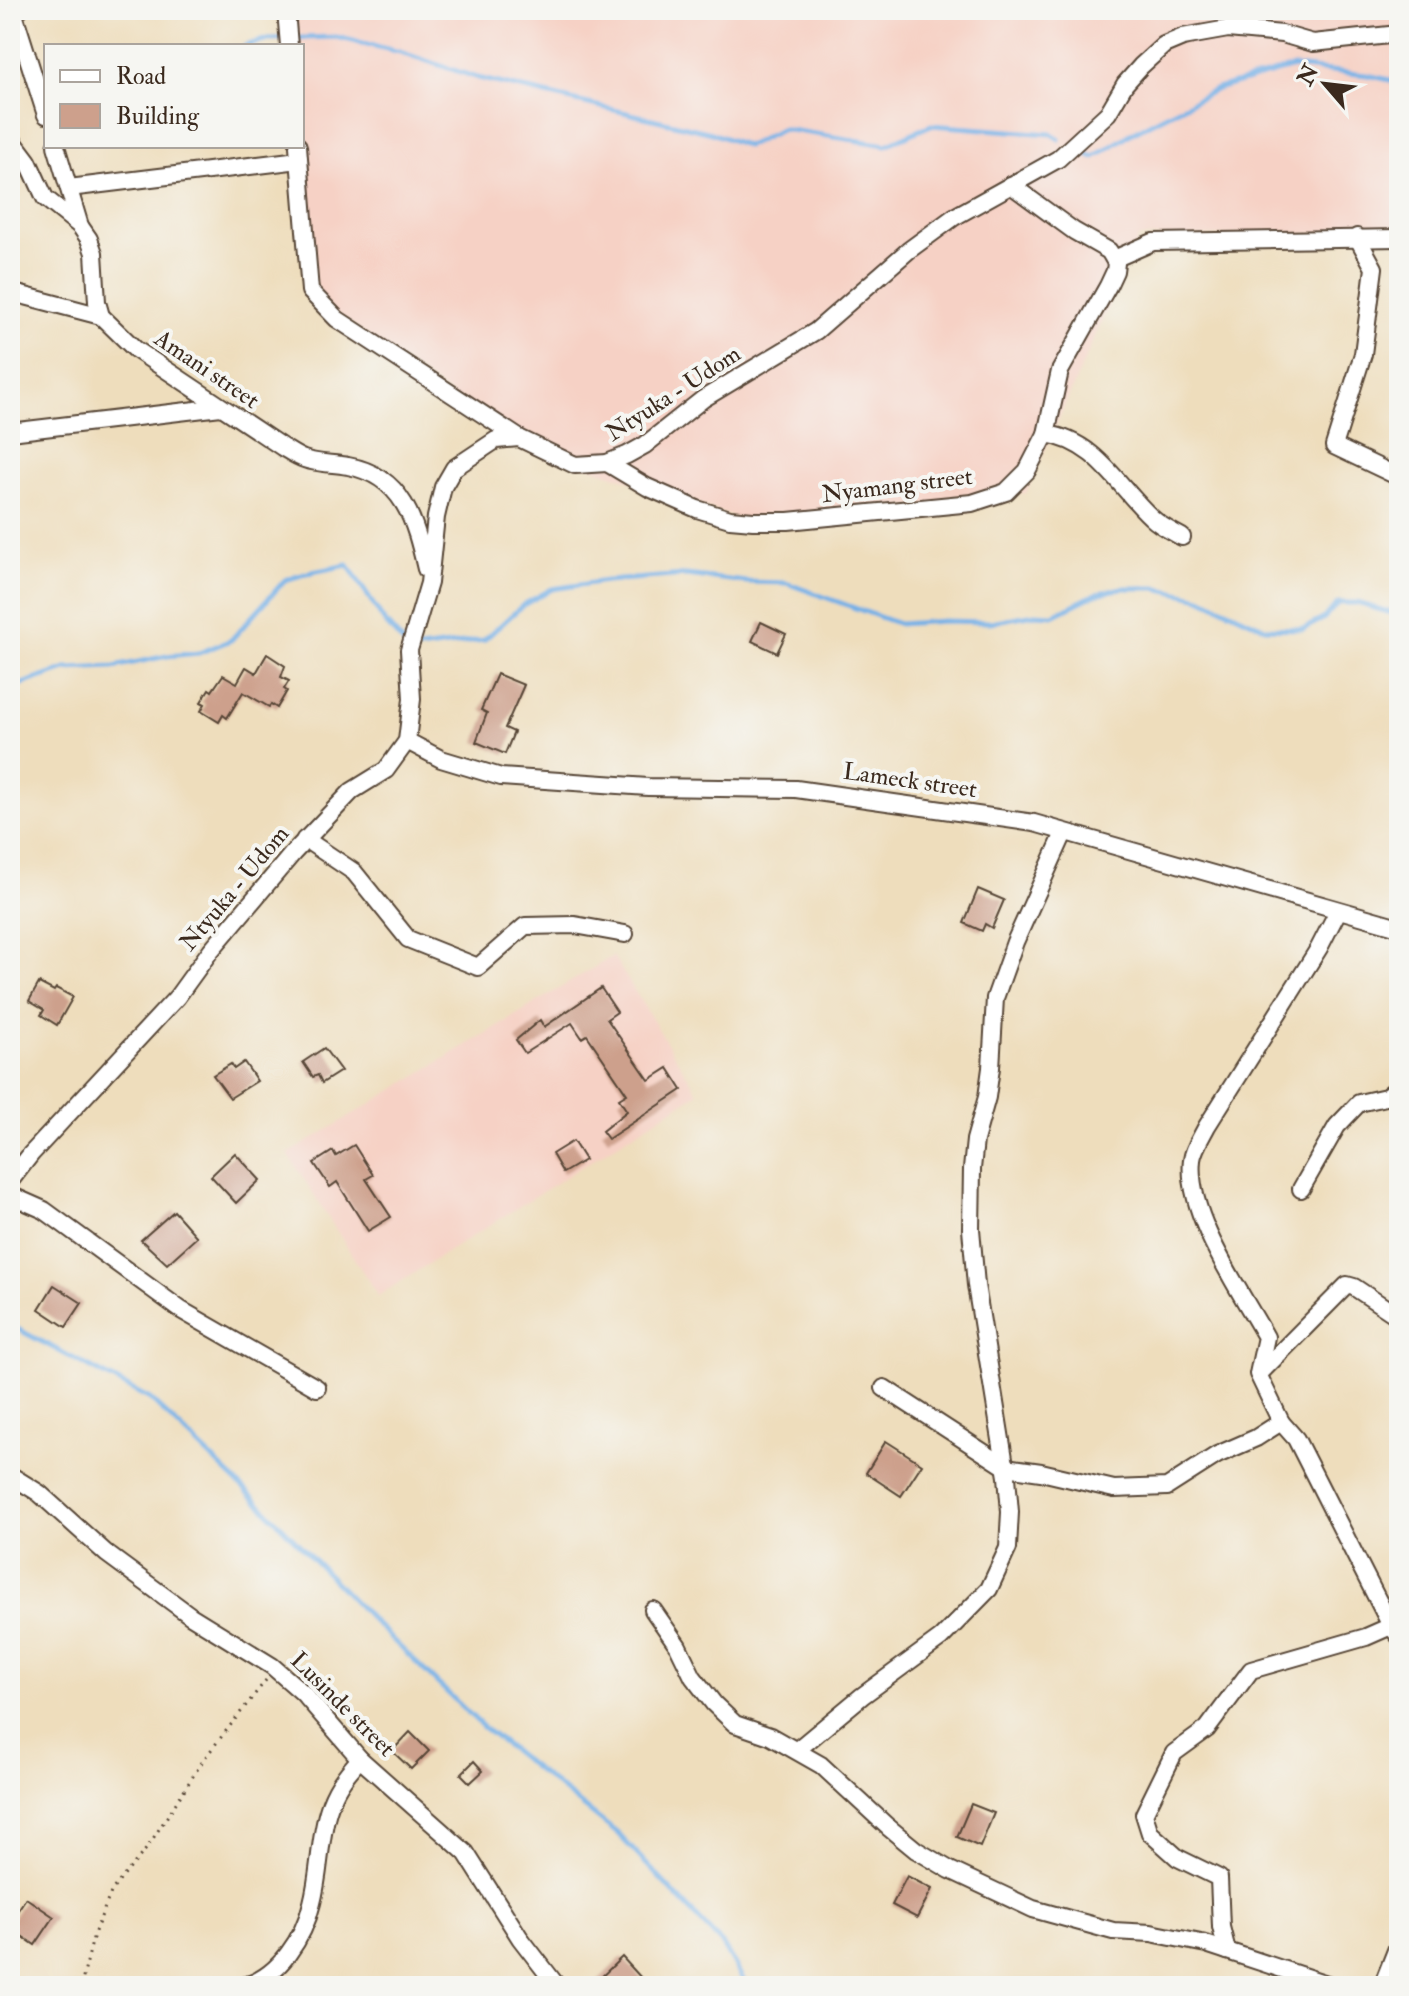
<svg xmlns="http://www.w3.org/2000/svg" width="1409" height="1996" viewBox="0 0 1409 1996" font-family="'IM FELL Double Pica',serif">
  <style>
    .built { fill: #f6d1c5 }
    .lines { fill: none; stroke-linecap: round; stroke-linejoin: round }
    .stream { stroke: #76b0e6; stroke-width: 5 }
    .building { fill: #cda08c }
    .street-casing { stroke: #564536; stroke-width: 20 }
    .path { stroke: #564536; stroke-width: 3; stroke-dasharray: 2 6; stroke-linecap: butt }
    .street { stroke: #fff; stroke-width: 16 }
    .labels { text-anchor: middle; stroke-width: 8; stroke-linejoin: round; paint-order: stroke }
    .street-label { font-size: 24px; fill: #3b2a1e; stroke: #f6f6f2 }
  </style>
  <rect width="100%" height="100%" fill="#f6f6f2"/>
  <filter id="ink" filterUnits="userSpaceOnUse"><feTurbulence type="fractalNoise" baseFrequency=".0125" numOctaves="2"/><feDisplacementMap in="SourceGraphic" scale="16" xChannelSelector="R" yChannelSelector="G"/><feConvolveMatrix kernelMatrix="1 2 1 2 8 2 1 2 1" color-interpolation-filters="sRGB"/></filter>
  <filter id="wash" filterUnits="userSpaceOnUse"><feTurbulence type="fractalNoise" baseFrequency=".006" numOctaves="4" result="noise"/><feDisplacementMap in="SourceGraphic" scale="32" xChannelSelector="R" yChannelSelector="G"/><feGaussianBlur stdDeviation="1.8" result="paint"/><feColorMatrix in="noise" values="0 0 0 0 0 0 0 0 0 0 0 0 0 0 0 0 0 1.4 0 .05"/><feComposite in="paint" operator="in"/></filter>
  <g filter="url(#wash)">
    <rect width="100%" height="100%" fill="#eeddbc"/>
    <g class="built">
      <path d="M283 10H1399V232L1139 237 1026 493 760 526 516 441 307 292 302 46H286Z"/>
      <path d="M613 956 698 1093 378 1296 288 1154Z"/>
    </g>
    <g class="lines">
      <g class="stream">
        <path d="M245 46 268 39 336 37 400 52 478 78 712 133 747 146 783 129 886 145 931 125 1051 134 1059 139"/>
        <path d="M10 55 17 58"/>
        <path d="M1087 154 1093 158 1132 133 1217 89 1294 67 1367 75 1399 82"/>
        <path d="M413 650 484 640 523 605 552 589 606 581 686 575 747 582 786 583 899 624 944 621 990 622 1035 614 1053 615 1096 594 1122 588H1156L1201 598 1265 628 1303 629 1323 619 1338 603H1357L1399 615"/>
        <path d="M10 688 66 669 114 667 167 656 199 653 231 640 285 580 312 572 348 565 384 621 405 645"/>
        <path d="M10 1325 150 1399 264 1508 374 1622 483 1727 618 1834 723 1945 747 1986"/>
      </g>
    </g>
    <g id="blocks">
      <g class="building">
        <path d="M761 622 786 634 777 653 752 641Z"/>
        <path d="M267 654 285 666 281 677 289 681 284 689 287 691 277 708 271 704 269 707 243 692 227 718 223 715 219 722 201 711 205 704 201 702 209 689 212 691 223 675 237 683 246 667 256 673Z"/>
        <path d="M497 674 524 685 505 728 514 732 505 754 476 742 487 713 481 710Z"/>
        <path d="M978 889 1004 900 992 928 985 924 982 931 964 923Z"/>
        <path d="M39 983 54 991 56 988 73 997 57 1025 41 1015 44 1010 29 1001Z"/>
        <path d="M601 988 617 1012 607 1019 649 1080 668 1068 682 1090 608 1139 602 1131 627 1111 619 1099 627 1094 587 1035 582 1038 572 1023 525 1053 516 1040 540 1020 544 1027Z"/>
        <path d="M324 1048 341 1071 322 1083 318 1075 313 1077 303 1062Z"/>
        <path d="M244 1062 257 1081 230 1098 213 1075 231 1064 234 1069Z"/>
        <path d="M573 1141 585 1160 563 1173 552 1154Z"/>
        <path d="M354 1145 373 1175 366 1179 391 1217 368 1231 337 1182 330 1187 314 1163 333 1151 336 1156Z"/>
        <path d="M235 1153 260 1180 236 1203 211 1176Z"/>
        <path d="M174 1211 197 1237 167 1264 141 1240Z"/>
        <path d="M54 1285 82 1303 66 1327 39 1309Z"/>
        <path d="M886 1441 922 1464 901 1496 866 1473Z"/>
        <path d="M410 1732 429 1751 411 1769 392 1751Z"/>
        <path d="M474 1761 483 1771 470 1783 461 1774Z"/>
        <path d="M971 1804 994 1813 980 1847 957 1837Z"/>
        <path d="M907 1876 932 1889 917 1918 892 1905Z"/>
        <path d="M26 1898 54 1917 35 1945 10 1928V1922Z"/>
        <path d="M622 1957 643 1980 637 1986H592Z"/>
      </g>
    </g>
  </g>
  <g filter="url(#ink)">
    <use href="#blocks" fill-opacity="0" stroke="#564536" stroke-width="2"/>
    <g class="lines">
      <g class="street-casing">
        <g id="street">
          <path d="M19 10 14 14 46 115"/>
          <path d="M286 10 289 46"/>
          <path d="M10 137 28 161 45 198 80 226 89 239 94 253 97 302 101 316 135 349 282 447C289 451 297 457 304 459 317 464 334 463 348 466 404 476 415 522 426 569"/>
          <path d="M56 146 80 226"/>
          <path d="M298 146 310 291 337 319 519 438"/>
          <path d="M69 188 299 160"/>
          <path d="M1357 237 1374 268 1363 354 1334 446 1399 477"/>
          <path d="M1114 259 1153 242 1399 238"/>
          <path d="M10 292 101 316"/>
          <path d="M10 432 221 407"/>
          <path d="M1046 434C1096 441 1117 485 1151 517 1160 526 1171 531 1182 537"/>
          <path d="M607 463 647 487 697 509 730 519 753 521H788L972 503 1006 492 1027 471 1046 434 1060 371 1108 286 1115 271 1116 263 1109 251 1074 231 1011 185"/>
          <path d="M407 741 441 759 501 777 648 787 796 789 1034 823 1399 927"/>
          <path d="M305 839 354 872 408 939 478 967 525 926 575 925 625 934"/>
          <path d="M1338 911 1319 948 1207 1126C1202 1136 1193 1149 1192 1160 1186 1214 1240 1290 1266 1337L1258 1374 1281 1422 1296 1439 1391 1626 1399 1636"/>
          <path d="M10 1181 31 1154 177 997 211 950 293 853 352 791 386 770 407 741 412 699 409 650 429 583 436 517 443 487 454 468 496 440 519 438 575 465 607 463 627 455 645 445 703 399 816 331 909 250 954 217 1058 159 1108 113 1125 84 1141 66 1164 45 1183 37 1228 29 1282 34 1313 43 1399 34"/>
          <path d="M1301 1189 1337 1126 1359 1103 1386 1097 1399 1087"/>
          <path d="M10 1195 44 1210 181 1310 317 1388"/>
          <path d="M1259 1374 1347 1285 1354 1287 1399 1317"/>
          <path d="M884 1388 1006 1467 1041 1472 1114 1489 1167 1487 1217 1455 1256 1438 1281 1422"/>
          <path d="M10 1475 39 1493 107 1554 191 1616 272 1666 303 1693 360 1759 466 1853 520 1938 557 1986"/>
          <path d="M653 1610 678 1646 693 1677 714 1704 735 1724 770 1736 821 1765 888 1827 916 1850 950 1870 1033 1909 1113 1931 1151 1933 1206 1944 1333 1986"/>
          <path d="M797 1750 862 1696 941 1638 989 1589 1008 1548 1010 1512 1007 1477 976 1285 971 1229 972 1169 975 1140 987 1097 991 1068 995 998 1015 942 1064 833"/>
          <path d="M1227 1951 1221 1927 1219 1878 1178 1858 1150 1833 1144 1814 1174 1753 1207 1729 1251 1670 1366 1637 1391 1626"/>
          <path d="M244 1986C279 1977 304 1937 312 1903 320 1873 319 1841 328 1811 334 1790 345 1775 360 1759"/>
          <path d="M1382 1986 1399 1943"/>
        </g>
      </g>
      <path class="path" d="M81 1986 94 1934 112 1890 147 1848 204 1759 266 1680"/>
      <use href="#street" class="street"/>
    </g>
  </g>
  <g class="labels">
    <g class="street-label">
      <text transform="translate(207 369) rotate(34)" y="8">Amani street</text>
      <text transform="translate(673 393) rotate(-33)" y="8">Ntyuka - Udom</text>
      <text transform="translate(897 485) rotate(-7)" y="8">Nyamang street</text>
      <text transform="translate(910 780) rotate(8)" y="8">Lameck street</text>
      <text transform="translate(234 888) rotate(-50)" y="8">Ntyuka - Udom</text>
      <text transform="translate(343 1704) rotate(45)" y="8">Lusinde street</text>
    </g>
  </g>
  <rect width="1409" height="1996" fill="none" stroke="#f6f6f2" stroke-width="40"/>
  <rect x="44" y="44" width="260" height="104" fill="#f6f6f2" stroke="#aba49d" stroke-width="2"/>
  <rect x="60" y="70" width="40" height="12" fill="#ffffff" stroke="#aba49d" stroke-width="2"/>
  <text x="116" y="84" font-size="24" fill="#3b2a1e">Road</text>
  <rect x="60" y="104" width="40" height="24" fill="#cda08c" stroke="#aba49d" stroke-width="2"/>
  <text x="116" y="124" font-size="24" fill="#3b2a1e">Building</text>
  <g transform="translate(1325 84) rotate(298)" stroke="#f6f6f2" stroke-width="6" paint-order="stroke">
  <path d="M0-6L14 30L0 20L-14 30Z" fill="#3b2a1e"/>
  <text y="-12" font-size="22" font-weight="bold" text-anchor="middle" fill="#3b2a1e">N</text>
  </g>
</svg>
